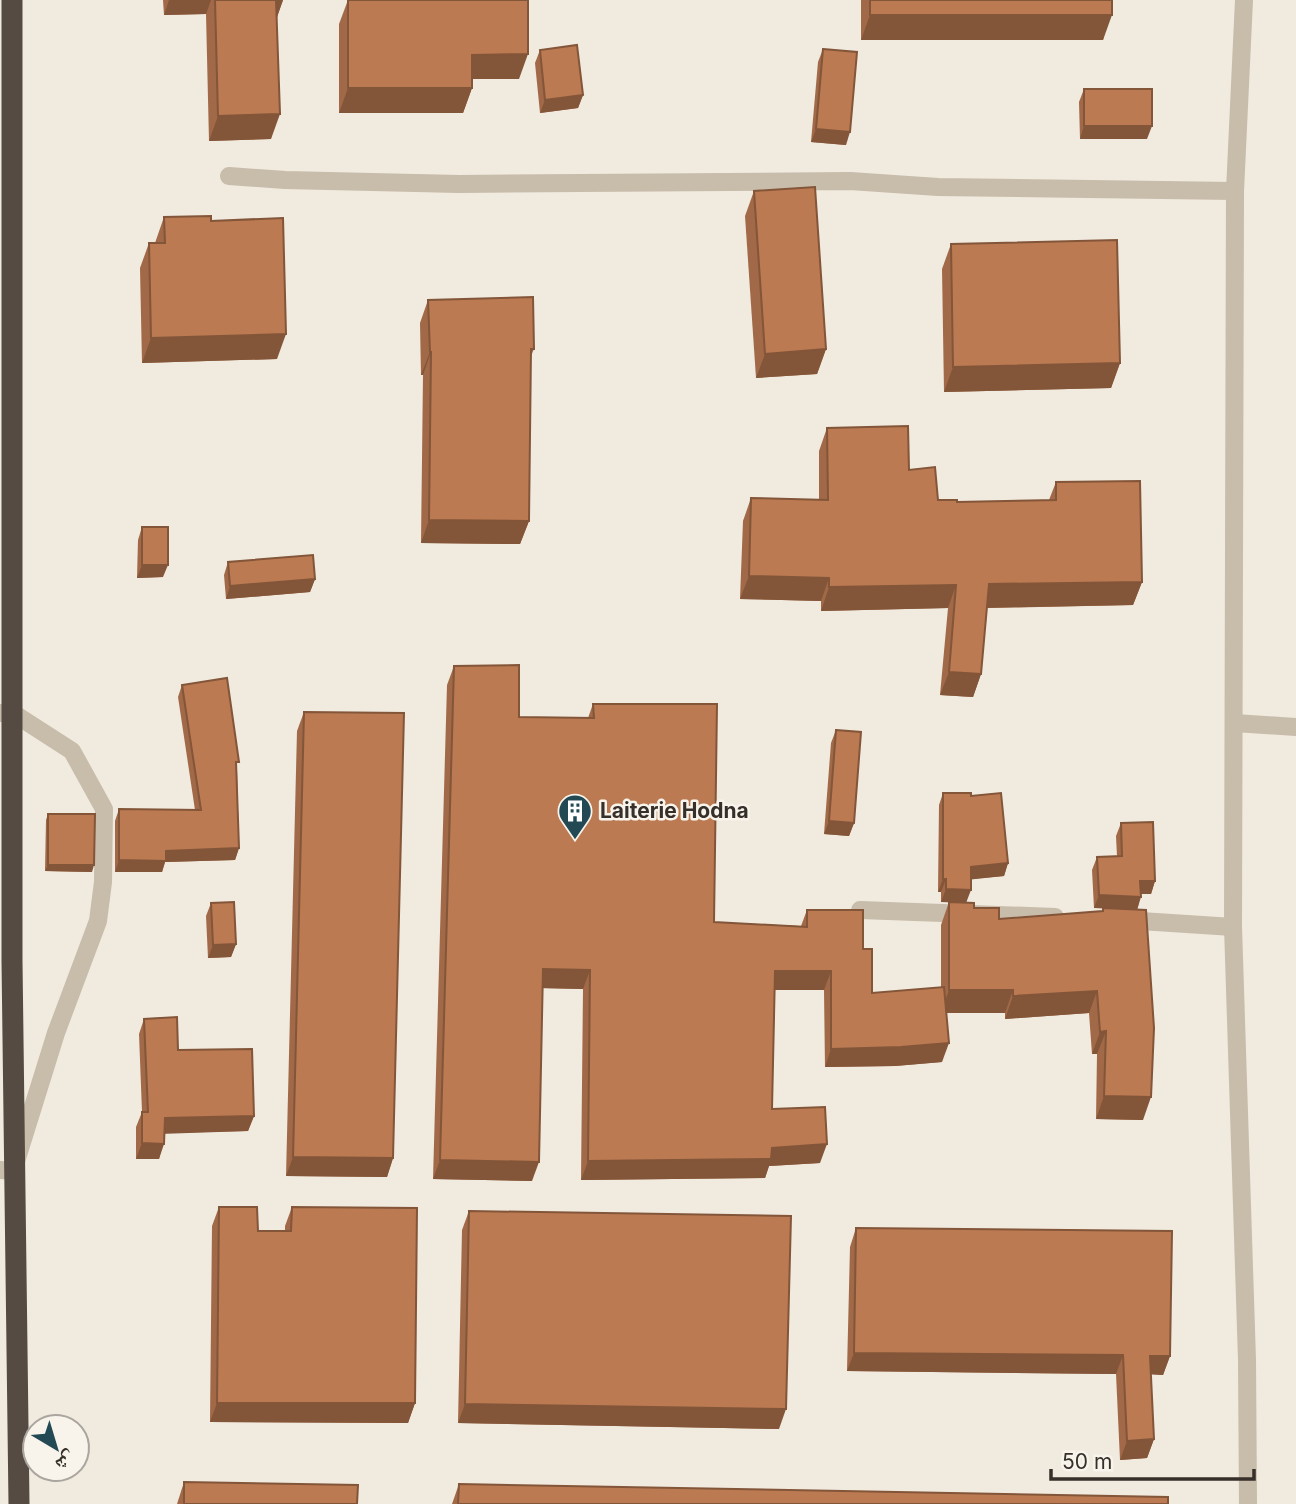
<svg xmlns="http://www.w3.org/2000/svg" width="1296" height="1504" viewBox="0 0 1296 1504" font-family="Inter,'Noto Naskh Arabic',sans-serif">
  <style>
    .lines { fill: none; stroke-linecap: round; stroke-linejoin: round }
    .minor { stroke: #c8bcab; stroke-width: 18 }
    .highway { stroke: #564b42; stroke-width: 21 }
    .wall { fill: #a16947 }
    .shaded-wall { fill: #835539 }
    .building { fill: #bb7a52; stroke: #835539; stroke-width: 2 }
    .labels { text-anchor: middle; stroke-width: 5; stroke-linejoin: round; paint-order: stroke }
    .poi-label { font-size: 21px; font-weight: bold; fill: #362f2a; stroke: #f8f4eb; text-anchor: start }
  </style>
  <rect width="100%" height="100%" fill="#f0eadf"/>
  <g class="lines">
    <g class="minor">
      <path d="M1244 0 1235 191 1233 927 1247 1360 1248 1504"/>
      <path d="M229 176 285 180 459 184 850 181 938 187 1235 191"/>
      <path d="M0 713H13L72 751 104 809 103 882 98 921 56 1033 13 1171 0 1170"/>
      <path d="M1235 723 1296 727"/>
      <path d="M860 910 1055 917"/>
      <path d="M1125 920 1233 927"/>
    </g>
    <path class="highway" d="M12 0V961L19 1504"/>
  </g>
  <g class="wall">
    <path d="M163 0H283L277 17 271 139 209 141 206 14 164 15Z"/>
    <path d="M348 0 519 79H472V88L463 113H339V24Z"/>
    <path d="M861 0H1112L1103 40H861Z"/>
    <path d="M823 49 846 145 811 142 818 62Z"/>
    <path d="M540 50 583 95 578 108 540 113 535 63Z"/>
    <path d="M1084 89 1147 139H1080L1079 102Z"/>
    <path d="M754 191 826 349 817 374 756 378 745 216Z"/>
    <path d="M164 217 211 221 277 359 142 363 140 268 149 243H155Z"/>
    <path d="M951 244 1120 363 1111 388 944 392 942 269Z"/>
    <path d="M428 300 534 349 531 356 529 521 520 544 421 543 423 375H421L420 323Z"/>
    <path d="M827 428 909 470 938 500 957 502 1049 500 1056 482 1142 582 1133 605 987 608 981 674 973 697 940 695 948 608 821 611V601L740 599 743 521 751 498 819 500V451Z"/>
    <path d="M142 527 163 577 137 578 138 540Z"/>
    <path d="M228 562 315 579 310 592 226 599 224 575Z"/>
    <path d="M454 666 519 717 588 718 593 704 714 922 801 926 807 910 863 949 872 993 941 987V925L949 902H941V892H938L939 805 943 793 971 796 1008 863 1004 876 971 879 966 903 974 908 999 919 1102 911 1103 908H1094L1092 870 1097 857 1117 856 1116 836 1121 823 1155 881 1151 894H1141L1137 910 1143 1120 1096 1119 1097 1054H1092L1089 1013 1005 1019V1013H946L942 1062 895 1066 825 1067 824 990H775L772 1109 820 1163 769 1166 765 1178 581 1180 583 989 543 988 532 1181 433 1179 447 685Z"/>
    <path d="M182 685 237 769 239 848 235 860 165 862 162 872H115V821L119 809 195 810 178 697Z"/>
    <path d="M304 712 393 1158 387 1177 286 1176 297 731Z"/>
    <path d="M836 730 854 823 849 836 824 834 831 743Z"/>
    <path d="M48 814 92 872 45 871 46 820Z"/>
    <path d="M211 903 236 944 231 957 208 958 206 916Z"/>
    <path d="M144 1019 178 1050 254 1116 248 1131 165 1133 159 1159H136V1127L142 1112 139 1034Z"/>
    <path d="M219 1207 258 1231H285V1226L292 1207 415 1403 408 1423 210 1422 212 1226Z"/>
    <path d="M469 1211 779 1429 458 1423 462 1230Z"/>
    <path d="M856 1228 1170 1356 1163 1375 1151 1374 1154 1439 1147 1458 1120 1460 1116 1374 847 1371 850 1247Z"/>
    <path d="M184 1482 357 1504H177Z"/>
    <path d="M459 1484 1168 1504H452Z"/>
  </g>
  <g class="shaded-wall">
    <path d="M169 0H211L206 14 164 15Z"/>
    <path d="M273 0H283L277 17Z"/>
    <path d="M870 15H1112L1103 40H861Z"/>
    <path d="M528 54 519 79H463L472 55Z"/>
    <path d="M348 88H472L463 113H339Z"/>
    <path d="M583 95 578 108 540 113 545 100Z"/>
    <path d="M280 114 271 139 209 141 218 116Z"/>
    <path d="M1084 126H1152L1147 139H1080Z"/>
    <path d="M816 129 850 132 846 145 811 142Z"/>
    <path d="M286 334 277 359 142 363 151 338Z"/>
    <path d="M826 349 817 374 756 378 765 354Z"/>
    <path d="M430 352H431L423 375H421Z"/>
    <path d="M1120 363 1111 388 944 392 953 367Z"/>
    <path d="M429 520 529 521 520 544 421 543Z"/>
    <path d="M142 565H168L163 577 137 578Z"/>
    <path d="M749 576 829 578 821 601 740 599Z"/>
    <path d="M315 579 310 592 226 599 230 586Z"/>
    <path d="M1142 582 1133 605 980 608 989 584Z"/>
    <path d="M956 585 948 608 821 611 829 587Z"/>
    <path d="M949 672 981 674 973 697 940 695Z"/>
    <path d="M829 821 854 823 849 836 824 834Z"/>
    <path d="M239 848 235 860 165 862 162 872H115L119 860 166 851Z"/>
    <path d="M1008 863 1004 876 966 880 971 867Z"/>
    <path d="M48 865H94L92 872 45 871Z"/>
    <path d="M943 879H946L941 892H938Z"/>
    <path d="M1140 881H1155L1151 894H1136Z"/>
    <path d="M946 889 971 890 966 903 941 902Z"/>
    <path d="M1099 895 1141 897 1137 910 1094 908Z"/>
    <path d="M236 944 231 957 208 958 213 945Z"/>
    <path d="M543 969 590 970 583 989 536 988Z"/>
    <path d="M775 971H831L824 990H768Z"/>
    <path d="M949 990H1013L1005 1013H941Z"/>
    <path d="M1097 991 1089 1013 1005 1019 1013 996Z"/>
    <path d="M1106 1031 1097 1054H1092L1100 1032Z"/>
    <path d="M949 1043 942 1062 895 1066 825 1067 831 1049Z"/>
    <path d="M1104 1096 1151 1097 1143 1120 1096 1119Z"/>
    <path d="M254 1116 248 1131 159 1134 165 1118Z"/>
    <path d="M142 1143 164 1144 159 1159H136Z"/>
    <path d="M827 1144 820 1163 769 1166 765 1178 581 1180 588 1161Z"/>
    <path d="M293 1157 393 1158 387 1177 286 1176Z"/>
    <path d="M440 1160 539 1162 532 1181 433 1179Z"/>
    <path d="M854 1353 1123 1355 1116 1374 847 1371Z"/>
    <path d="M1150 1356H1170L1163 1375 1143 1374Z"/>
    <path d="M217 1403H415L408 1423 210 1422Z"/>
    <path d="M465 1404 786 1409 779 1429 458 1423Z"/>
    <path d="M1154 1439 1147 1458 1120 1460 1127 1441Z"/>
  </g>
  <g class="building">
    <path d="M215 0H276L280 114 218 116Z"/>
    <path d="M348 0H528V54L472 55V88H348Z"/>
    <rect x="870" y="0" width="242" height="15"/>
    <path d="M577 45 583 95 545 100 540 50Z"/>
    <path d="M823 49 857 52 850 132 816 129Z"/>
    <rect x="1084" y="89" width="68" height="37"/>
    <path d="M815 187 826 349 765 354 754 191Z"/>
    <path d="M211 216V221L283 218 286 334 151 338 149 243H165L164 217Z"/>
    <path d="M1117 240 1120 363 953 367 951 244Z"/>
    <path d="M533 297 534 349H531L529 521 429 520 431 352H430L428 300Z"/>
    <path d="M908 426 909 470 935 467 938 500H957V502L1056 500V482L1140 481 1142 582 989 584 981 674 949 672 956 585 829 587V578L749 576 751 498 828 500 827 428Z"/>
    <rect x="142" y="527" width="26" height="38"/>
    <path d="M313 555 315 579 230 586 228 562Z"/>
    <path d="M519 665V717L594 718 593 704H717L714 922 807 927V910H863V949H872V993L944 987 949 1043 901 1047 831 1049V971H775L772 1109 825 1107 827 1144 772 1148 771 1159 588 1161 590 970 543 969 539 1162 440 1160 454 666Z"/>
    <path d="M227 678 239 762H236L239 848 166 851V861L119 860V809L201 810 182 685Z"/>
    <path d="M304 712 404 713 393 1158 293 1157Z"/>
    <path d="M836 730 861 732 854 823 829 821Z"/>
    <path d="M943 793H971V796L1001 793 1008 863 971 867V890L946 889V879H943Z"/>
    <path d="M48 814H95L94 865H48Z"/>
    <path d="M1153 822 1155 881H1140L1141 897 1099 895 1097 857 1122 856 1121 823Z"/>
    <path d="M234 902 236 944 213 945 211 903Z"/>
    <path d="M949 902 974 903V908H999V919L1103 911V908L1146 910 1154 1028 1151 1097 1104 1096 1106 1031 1100 1032 1097 991 1013 996V990H949Z"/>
    <path d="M177 1017 178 1050 252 1049 254 1116 165 1118 164 1144 142 1143V1112H148L144 1019Z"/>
    <path d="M219 1207H257L258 1231H291L292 1207 417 1208 415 1403H217Z"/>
    <path d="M469 1211 791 1216 786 1409 465 1404Z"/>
    <path d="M856 1228 1172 1231 1170 1356H1150L1154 1439 1127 1441 1123 1355 854 1353Z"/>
    <path d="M184 1482 358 1485 357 1504H184Z"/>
    <path d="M459 1484 1168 1497V1504H458Z"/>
  </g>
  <defs>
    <g id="building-pin" transform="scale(1.75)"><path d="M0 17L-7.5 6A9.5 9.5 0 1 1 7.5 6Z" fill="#234a54" stroke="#f8f4eb"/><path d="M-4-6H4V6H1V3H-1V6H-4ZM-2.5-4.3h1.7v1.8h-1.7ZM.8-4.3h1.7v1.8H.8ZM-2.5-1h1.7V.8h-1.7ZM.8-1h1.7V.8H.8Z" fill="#fff"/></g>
  </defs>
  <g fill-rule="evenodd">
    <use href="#building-pin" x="575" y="811"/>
  </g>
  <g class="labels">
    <g class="poi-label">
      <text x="600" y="818">Laiterie Hodna</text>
    </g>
  </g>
  <g transform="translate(56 1448) rotate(142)"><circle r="33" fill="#f8f4eb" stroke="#aaa59e" stroke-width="2"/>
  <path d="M0-5L12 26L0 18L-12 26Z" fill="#234a54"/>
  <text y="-10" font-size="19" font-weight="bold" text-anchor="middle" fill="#362f2a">ش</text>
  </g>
  <path d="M1051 1469v10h203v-10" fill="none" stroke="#362f2a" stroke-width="3.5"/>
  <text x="1062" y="1469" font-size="21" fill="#362f2a" stroke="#f8f4eb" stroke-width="5" paint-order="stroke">50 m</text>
</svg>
